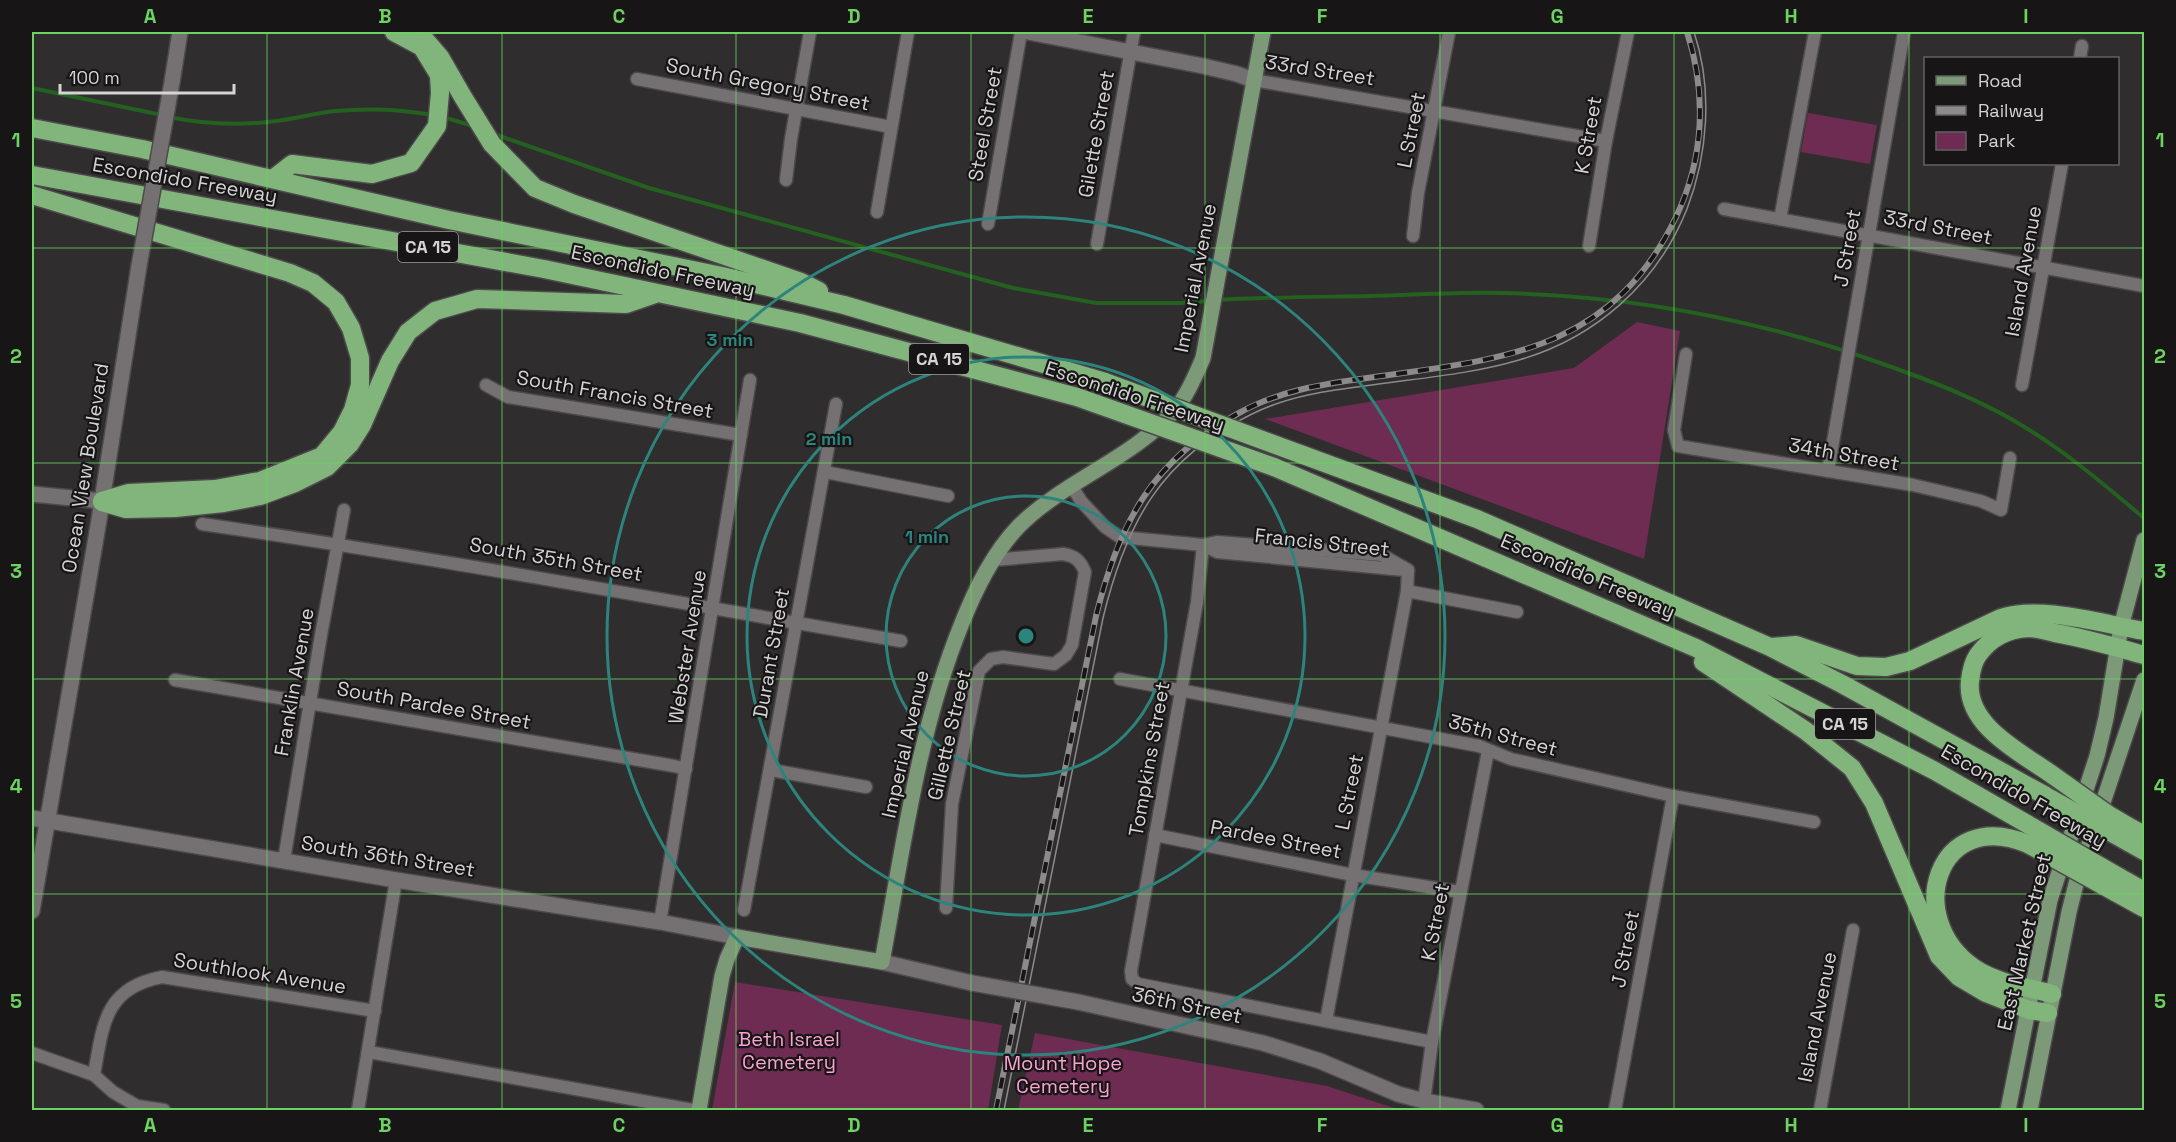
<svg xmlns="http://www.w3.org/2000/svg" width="2176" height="1142" viewBox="0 0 2176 1142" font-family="'Space Grotesk',sans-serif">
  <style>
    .green { fill: #6e2c52 }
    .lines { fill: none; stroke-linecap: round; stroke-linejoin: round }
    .stream { stroke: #24601f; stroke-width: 4 }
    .minor-casing { stroke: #4d4a4b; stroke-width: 15 }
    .tertiary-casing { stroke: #4d4a4b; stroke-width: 18 }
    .secondary-casing { stroke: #4d4a4b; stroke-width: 18 }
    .primary-casing { stroke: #4d4a4b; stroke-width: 18 }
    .motorway-casing { stroke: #4d4a4b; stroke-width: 21 }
    .minor { stroke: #757173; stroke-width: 12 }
    .tertiary { stroke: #757173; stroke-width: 15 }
    .secondary { stroke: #757173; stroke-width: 15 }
    .primary { stroke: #7c9a78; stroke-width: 15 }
    .motorway { stroke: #81b57b; stroke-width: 18 }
    .tram { stroke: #8d8a8b; stroke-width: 1.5 }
    .rail-casing { stroke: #8d8a8b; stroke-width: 6 }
    .rail { stroke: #171516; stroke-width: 4; stroke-dasharray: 11; stroke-linecap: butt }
    .secondary-bridge-casing { stroke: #4d4a4b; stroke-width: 18; stroke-linecap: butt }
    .motorway-bridge-casing { stroke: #4d4a4b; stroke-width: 21; stroke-linecap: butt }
    .secondary-bridge { stroke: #757173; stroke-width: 15 }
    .motorway-bridge { stroke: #81b57b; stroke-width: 18 }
    .grid { fill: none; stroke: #6cd362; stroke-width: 1.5; stroke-opacity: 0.55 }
    .ring { fill: none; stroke: #2d847d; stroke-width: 3 }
    .labels { text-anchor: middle; stroke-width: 4.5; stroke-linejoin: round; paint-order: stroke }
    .shield { fill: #171516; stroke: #9c9a9b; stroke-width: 1.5 }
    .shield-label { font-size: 18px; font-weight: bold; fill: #d5d3d4 }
    .street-label { font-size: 20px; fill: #d5d3d4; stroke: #171516 }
    .park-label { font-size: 20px; fill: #f9a2d0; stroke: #171516 }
    .centre { fill: #2d847d; stroke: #171516; stroke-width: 3 }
    .ring-label { font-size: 18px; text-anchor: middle; font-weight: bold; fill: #2d847d; stroke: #171516; stroke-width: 4.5; stroke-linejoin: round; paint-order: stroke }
    .neatline { fill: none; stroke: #6cd362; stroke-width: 2 }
    .grid-label { font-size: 20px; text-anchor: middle; font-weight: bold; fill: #6cd362 }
  </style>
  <rect width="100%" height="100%" fill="#302d2e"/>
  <g class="green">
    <path d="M1808 113 1877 125 1870 164 1801 152Z"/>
    <path d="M1637 322 1680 331 1644 559 1265 419 1574 368Z"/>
    <path d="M735 982 1002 1025 988 1110H712Z"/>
    <path d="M1035 1033 1327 1086 1400 1110H1018Z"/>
  </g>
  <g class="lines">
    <g class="stream">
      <path d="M32 88 162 115"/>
      <path d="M169 117C198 123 227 125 257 123 283 122 309 114 335 111 368 108 400 109 433 115"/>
      <path d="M443 117 473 126"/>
      <path d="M494 134 649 188 1013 288 1096 303H1179L1210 301"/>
      <path d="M1217 300C1268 297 1319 297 1370 296 1414 295 1458 292 1503 293 1633 296 1761 320 1883 364 1934 382 1986 402 2031 431 2071 456 2108 488 2144 518"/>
    </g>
    <g class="minor-casing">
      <g id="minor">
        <path d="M2080 58 2082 46"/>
        <path d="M637 79 891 127"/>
        <path d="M1253 80 1606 141"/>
        <path d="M786 180 791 139 810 32"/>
        <path d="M1724 209 2144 286"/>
        <path d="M877 212 908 32"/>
        <path d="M1780 219 1815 32"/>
        <path d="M988 224 1021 32"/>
        <path d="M1413 236 1418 193 1449 32"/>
        <path d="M1097 244 1134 32"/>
        <path d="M1589 246 1606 141 1628 32"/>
        <path d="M1686 354 1674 430 1678 446 1913 485 1981 501 2001 510 2010 458"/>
        <path d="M486 385 508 397 741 435"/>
        <path d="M2022 385 2062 164"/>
        <path d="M1828 471 1904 32"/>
        <path d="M825 472 948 496"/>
        <path d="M1071 485 1081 501 1105 527 1120 537 1203 545 1217 542 1382 555 1408 570"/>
        <path d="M202 524C436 558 668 601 901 641"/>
        <path d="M1203 545 1197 602 1131 971 1132 979 1138 984 1432 1042"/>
        <path d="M1203 545 1217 552 1404 570"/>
        <path d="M1407 591 1517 612"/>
        <path d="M1120 679 1479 746 1511 759 1673 796 1814 822"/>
        <path d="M175 680 674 766 686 769"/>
        <path d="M771 770 866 787"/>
        <path d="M1155 835 1353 875 1460 892"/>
        <path d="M284 860 321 635 344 510"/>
        <path d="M946 908 952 804 979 671 991 659 1003 657 1054 664 1066 655 1072 645 1085 572C1080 560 1075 556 1063 554L993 560"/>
        <path d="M744 910 836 404"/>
        <path d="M660 922 750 380"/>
        <path d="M1326 1021 1407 591 1408 570"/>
        <path d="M369 1052 693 1110"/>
        <path d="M32 1053 94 1075 113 1092 137 1106 164 1110"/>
        <path d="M94 1075C103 1025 104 988 162 977L375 1011"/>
        <path d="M1424 1101 1432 1042 1488 751"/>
        <path d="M358 1110 396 880"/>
        <path d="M1615 1110 1673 796"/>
        <path d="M1820 1110 1853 930"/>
      </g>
    </g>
    <g class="tertiary-casing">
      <g id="tertiary">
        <path d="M1028 32 1203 66 1237 74 1253 80"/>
        <path d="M32 494 102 501"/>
      </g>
    </g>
    <g class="secondary-casing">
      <g id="secondary">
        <path d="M172 82 180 32"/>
        <path d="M32 818 396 880 660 922 737 937"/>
        <path d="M32 911 99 520 139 266"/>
        <path d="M882 962 972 983"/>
        <path d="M1078 1002 1263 1043 1320 1061 1398 1094 1424 1101 1476 1110"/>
      </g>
    </g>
    <g class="primary-casing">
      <g id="primary">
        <path d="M699 1110 722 976 727 959 737 937 882 962C903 848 918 731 962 623 976 588 993 553 1019 526 1066 479 1136 458 1178 406 1189 392 1196 374 1203 358L1263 32"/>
        <path d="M2008 1110 2050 900 2097 756 2106 718 2121 627 2144 540"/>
        <path d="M2030 1110 2069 912 2077 880 2144 680"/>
      </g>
    </g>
    <g class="motorway-casing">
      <g id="motorway">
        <path d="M415 32 422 36 440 57 463 97 492 144 535 188 574 204 801 282 819 291"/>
        <path d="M32 128 142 149 449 220 722 276 844 305 1105 382"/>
        <path d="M32 175 544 269 800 323 1077 397"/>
        <path d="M274 178 292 164 372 174 411 163 437 126 440 93 439 75 422 47 394 32"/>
        <path d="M32 195 290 273 313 283 336 302 351 328 360 358V385L353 410 342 432 322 456 260 481 215 489 129 493 102 501"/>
        <path d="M1303 455 1477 519 1770 647 1842 684 2046 796"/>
        <path d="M1274 467 1696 648 1935 771 2034 828"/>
        <path d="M102 502 126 509 175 508 224 503 260 496 295 483 327 467 350 444 362 425 390 361 408 332 435 311 477 299 626 304 655 294"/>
        <path d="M1771 647 1796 645 1857 666 1886 667 1910 661 2001 618C2041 605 2103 624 2144 631"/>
        <path d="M1703 662 1806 731 1852 768 1874 803 1939 956 1959 977 1986 993 2029 1010 2048 1013"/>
        <path d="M2054 776C2022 753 1965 726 1970 681 1971 672 1973 662 1978 655 1991 637 2007 629 2028 628 2037 628 2047 631 2055 633 2085 638 2115 647 2144 655"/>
        <path d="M2131 828 2144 835"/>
        <path d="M2128 842 2144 851"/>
        <path d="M2028 844C1937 806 1902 918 1974 968 1996 983 2027 987 2052 994"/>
        <path d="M2119 877 2144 891"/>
        <path d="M2115 892 2144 908"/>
      </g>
    </g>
    <use href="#minor" class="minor"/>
    <use href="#tertiary" class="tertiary"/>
    <use href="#secondary" class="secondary"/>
    <use href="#primary" class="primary"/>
    <use href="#motorway" class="motorway"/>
    <path class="tram" d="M1004 1110 1103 618C1126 523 1161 458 1252 414 1290 395 1332 390 1372 385 1421 378 1472 374 1519 360 1595 338 1657 284 1687 209 1708 154 1713 89 1694 32"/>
    <g class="rail-casing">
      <path id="rail" d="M996 1110 1096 616C1119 523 1152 460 1239 413 1278 391 1323 384 1367 378 1499 359 1610 354 1676 217 1704 158 1707 94 1687 32"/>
    </g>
    <use href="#rail" class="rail"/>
    <g class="secondary-bridge-casing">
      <g id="secondary-bridge">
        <path d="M139 266 172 82"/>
        <path d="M972 983 1078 1002"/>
      </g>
    </g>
    <g class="motorway-bridge-casing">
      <g id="motorway-bridge">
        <path d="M1105 382 1303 455"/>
        <path d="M1077 397 1274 467"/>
        <path d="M2054 776 2109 815 2131 828"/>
        <path d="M2046 796 2128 842"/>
        <path d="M2034 828 2119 877"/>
        <path d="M2028 844 2115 892"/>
      </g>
    </g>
    <use href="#secondary-bridge" class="secondary-bridge"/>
    <use href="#motorway-bridge" class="motorway-bridge"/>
  </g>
  <path class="grid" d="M267 32V1110M502 32V1110M736 32V1110M971 32V1110M1205 32V1110M1440 32V1110M1674 32V1110M1909 32V1110M32 248H2144M32 463H2144M32 679H2144M32 894H2144"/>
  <g class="ring">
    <circle cx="1026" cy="636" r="140"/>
    <circle cx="1026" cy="636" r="279"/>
    <circle cx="1026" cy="636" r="419"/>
  </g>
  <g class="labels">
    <g class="shield">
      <rect x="398" y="232" width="60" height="30" rx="4.5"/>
      <rect x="909" y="344" width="60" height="30" rx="4.5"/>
      <rect x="1815" y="709" width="60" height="30" rx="4.5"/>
    </g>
    <g class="shield-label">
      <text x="428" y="253">CA 15</text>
      <text x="939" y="365">CA 15</text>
      <text x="1845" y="730">CA 15</text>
    </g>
    <g class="street-label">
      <text transform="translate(1320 70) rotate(9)" y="7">33rd Street</text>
      <text transform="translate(768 84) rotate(11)" y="7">South Gregory Street</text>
      <text transform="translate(985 124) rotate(-80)" y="7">Steel Street</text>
      <text transform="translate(1411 130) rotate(-79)" y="7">L Street</text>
      <text transform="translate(1096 134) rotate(-80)" y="7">Gilette Street</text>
      <text transform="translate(1588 135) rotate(-80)" y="7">K Street</text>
      <text transform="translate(185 180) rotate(10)" y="7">Escondido Freeway</text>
      <text transform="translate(1938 227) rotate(11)" y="7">33rd Street</text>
      <text transform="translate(1847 248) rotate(-80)" y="7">J Street</text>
      <text transform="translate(663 271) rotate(12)" y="7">Escondido Freeway</text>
      <text transform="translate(2023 271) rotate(-80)" y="7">Island Avenue</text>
      <text transform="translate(1195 278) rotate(-79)" y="7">Imperial Avenue</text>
      <text transform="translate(615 394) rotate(10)" y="7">South Francis Street</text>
      <text transform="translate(1135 396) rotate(18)" y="7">Escondido Freeway</text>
      <text transform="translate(1844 454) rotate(10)" y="7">34th Street</text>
      <text transform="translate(85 468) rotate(-81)" y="7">Ocean View Boulevard</text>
      <text transform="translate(1322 542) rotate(6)" y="7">Francis Street</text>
      <text transform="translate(556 559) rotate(10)" y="7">South 35th Street</text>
      <text transform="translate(1588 576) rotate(23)" y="7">Escondido Freeway</text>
      <text transform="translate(687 647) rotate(-81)" y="7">Webster Avenue</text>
      <text transform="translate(771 653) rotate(-80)" y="7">Durant Street</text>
      <text transform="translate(294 682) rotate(-80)" y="7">Franklin Avenue</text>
      <text transform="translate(434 705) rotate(10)" y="7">South Pardee Street</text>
      <text transform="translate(949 735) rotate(-77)" y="7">Gillette Street</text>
      <text transform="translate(1503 735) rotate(15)" y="7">35th Street</text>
      <text transform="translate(905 744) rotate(-77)" y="7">Imperial Avenue</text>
      <text transform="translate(1149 759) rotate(-80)" y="7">Tompkins Street</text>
      <text transform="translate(1349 792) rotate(-79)" y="7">L Street</text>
      <text transform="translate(2024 796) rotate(30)" y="7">Escondido Freeway</text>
      <text transform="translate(1276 839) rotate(11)" y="7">Pardee Street</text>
      <text transform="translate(388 856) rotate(9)" y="7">South 36th Street</text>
      <text transform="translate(1435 922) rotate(-79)" y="7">K Street</text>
      <text transform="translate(2024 942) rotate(-77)" y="7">East Market Street</text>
      <text transform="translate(1625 949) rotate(-79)" y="7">J Street</text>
      <text transform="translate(260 973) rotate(9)" y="7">Southlook Avenue</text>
      <text transform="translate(1187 1005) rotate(12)" y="7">36th Street</text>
      <text transform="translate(1817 1017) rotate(-79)" y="7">Island Avenue</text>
    </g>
    <g class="park-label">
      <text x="789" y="1046">Beth Israel<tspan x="789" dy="23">Cemetery</tspan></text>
      <text x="1063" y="1070">Mount Hope<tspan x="1063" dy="23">Cemetery</tspan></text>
    </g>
  </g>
  <circle cx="1026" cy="636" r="9" class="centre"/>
  <g class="ring-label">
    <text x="730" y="346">3 min</text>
    <text x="829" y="445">2 min</text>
    <text x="927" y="543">1 min</text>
  </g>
  <rect width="2176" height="1142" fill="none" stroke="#171516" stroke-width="66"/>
  <rect x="1924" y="57" width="195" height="108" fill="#171516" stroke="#636162" stroke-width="1.5"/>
  <rect x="1936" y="76" width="30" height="9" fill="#7c9a78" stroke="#636162" stroke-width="1.5"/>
  <text x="1978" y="87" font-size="18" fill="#d5d3d4">Road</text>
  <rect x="1936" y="106" width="30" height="9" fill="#8d8a8b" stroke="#636162" stroke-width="1.5"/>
  <text x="1978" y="117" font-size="18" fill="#d5d3d4">Railway</text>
  <rect x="1936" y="132" width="30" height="18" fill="#6e2c52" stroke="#636162" stroke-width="1.5"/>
  <text x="1978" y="147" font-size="18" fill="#d5d3d4">Park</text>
  <path d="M60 84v9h174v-9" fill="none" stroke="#d5d3d4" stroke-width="3"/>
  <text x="69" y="84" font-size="18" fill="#d5d3d4" stroke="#171516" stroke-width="4.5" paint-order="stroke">100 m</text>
  <rect x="33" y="33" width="2110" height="1076" class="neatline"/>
  <g class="grid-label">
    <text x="150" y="23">A</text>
    <text x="385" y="23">B</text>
    <text x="619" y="23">C</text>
    <text x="854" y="23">D</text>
    <text x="1088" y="23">E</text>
    <text x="1322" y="23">F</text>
    <text x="1557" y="23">G</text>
    <text x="1791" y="23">H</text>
    <text x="2026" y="23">I</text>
    <text x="16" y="147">1</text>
    <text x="2160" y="147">1</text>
    <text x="16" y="363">2</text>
    <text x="2160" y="363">2</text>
    <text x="16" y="578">3</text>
    <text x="2160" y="578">3</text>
    <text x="16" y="793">4</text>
    <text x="2160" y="793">4</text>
    <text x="16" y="1008">5</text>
    <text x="2160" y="1008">5</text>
    <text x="150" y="1132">A</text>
    <text x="385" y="1132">B</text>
    <text x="619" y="1132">C</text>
    <text x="854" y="1132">D</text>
    <text x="1088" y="1132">E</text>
    <text x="1322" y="1132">F</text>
    <text x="1557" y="1132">G</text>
    <text x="1791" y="1132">H</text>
    <text x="2026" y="1132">I</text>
  </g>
</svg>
